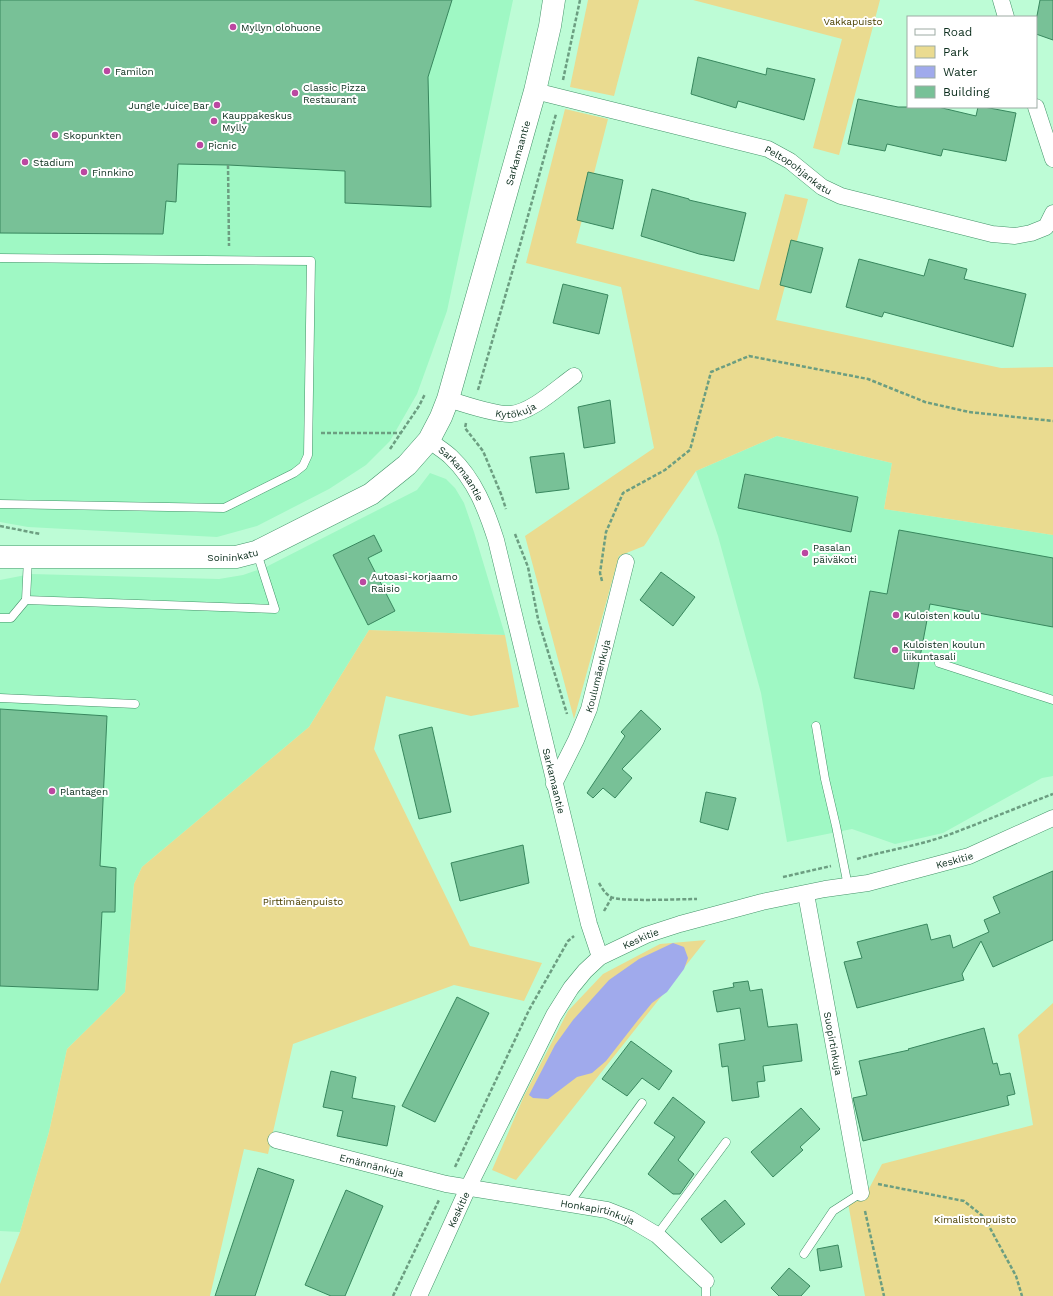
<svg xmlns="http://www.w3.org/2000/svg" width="1053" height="1296" viewBox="0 0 1053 1296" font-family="'Work Sans',sans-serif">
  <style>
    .built { fill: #9ff8c4 }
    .green { fill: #eadb90 }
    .water { fill: #a0aaec }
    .building { fill: #78c197; stroke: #38875e }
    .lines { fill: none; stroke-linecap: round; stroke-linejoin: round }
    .lane-casing { stroke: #449369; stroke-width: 9 }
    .street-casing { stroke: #449369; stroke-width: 17 }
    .secondary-casing { stroke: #449369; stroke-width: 23 }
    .path { stroke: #6c9e81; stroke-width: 2.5; stroke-dasharray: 4 2; stroke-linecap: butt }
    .lane { stroke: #fff; stroke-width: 8 }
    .street { stroke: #fff; stroke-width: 16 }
    .secondary { stroke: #fff; stroke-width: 22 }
    .poi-dot { fill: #bb48a1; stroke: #fff; stroke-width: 1.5 }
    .labels { text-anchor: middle; stroke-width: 4; stroke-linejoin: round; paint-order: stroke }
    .park-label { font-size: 10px; fill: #4c4102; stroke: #fff }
    .poi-label { font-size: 10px; fill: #0b2d1c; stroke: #fff; text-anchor: start }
    .street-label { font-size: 10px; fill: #0b2d1c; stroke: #fff }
  </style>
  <rect width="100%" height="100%" fill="#bdfcd6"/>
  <g class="built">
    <path d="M0 0H513L447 311 417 394 390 441 366 465 329 489 257 526 217 537 28 527 0 522Z"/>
    <path d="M777 436 892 463 884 509 1053 535V776L1042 778 943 833 895 844 852 829 787 842 761 693 718 536 696 471Z"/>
    <path d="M430 473 446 479 455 488 464 503 474 532 505 635 369 630 309 727 142 867 134 884 125 992 67 1049 49 1132 20 1232 0 1231V580L31 574 219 579 243 575 266 567 417 490Z"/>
  </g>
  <g class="green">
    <path d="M588 0H639L614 96 570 87Z"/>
    <path d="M693 0H880L839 155 813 148 842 39Z"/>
    <path d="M565 109 608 119 576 243 759 290 785 194 808 199 776 320 1001 368 1053 367V535L884 509 892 463 777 436 696 471 644 546 619 556 574 719 525 536 654 448 621 287 526 263Z"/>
    <path d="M369 630 505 635 519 707 471 716 386 696 374 749 470 946 542 963 524 1001 454 985 293 1044 268 1154 244 1149 210 1296H0V1284L20 1232 49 1132 67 1049 125 992 134 884 142 867 309 727Z"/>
    <path d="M706 940 516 1180 492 1170 524 1096 568 1011 603 974 660 944Z"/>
    <path d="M1053 1003V1296H865L848 1203 863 1200 882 1164 1033 1125 1018 1035Z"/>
  </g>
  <path class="water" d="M673 943 684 947 688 958 684 969 667 992 652 1003 638 1020 606 1061 592 1073 577 1077 548 1099 533 1098 529 1095 555 1045 573 1020 609 980 639 959Z"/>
  <g class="building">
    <path d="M0 0H452L428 77 431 207 345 203V171L228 165 178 164 176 202 166 201 163 234 0 233Z"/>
    <path d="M1040 0H1053V40L1036 34V21Z"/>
    <path d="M698 57 766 75 767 68 815 79 804 120 738 101 736 108 691 94Z"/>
    <path d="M858 99 898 107H938L976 116 978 107H984L1016 113 1006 161 943 149 941 156 887 144 885 151 848 144Z"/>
    <path d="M588 172 623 180 613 229 577 220Z"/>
    <path d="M652 189 689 199V200L746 213 734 261 699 254 641 236Z"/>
    <path d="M791 240 823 248 811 293 780 285Z"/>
    <path d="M859 259 924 276 929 259 967 269 964 279 1026 294 1013 347 884 312 882 317 846 307Z"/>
    <path d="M563 284 608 295 599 334 553 323Z"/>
    <path d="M610 400 615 443 584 448 578 407Z"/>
    <path d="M564 453 569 489 536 493 530 457Z"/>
    <path d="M745 474 858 497 851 532 738 508Z"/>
    <path d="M899 530 1053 558V627L930 604 914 689 854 678 870 591 887 594Z"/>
    <path d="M374 535 382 551 368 558 395 611 368 625 333 555Z"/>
    <path d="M661 572 695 597 673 626 640 600Z"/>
    <path d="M0 709 107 716 100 866 116 868 115 912H102L98 990 0 986Z"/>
    <path d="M641 710 661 729 622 769 632 778 615 798 603 788 593 798 587 793 625 736 621 732Z"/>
    <path d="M432 727 451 812 419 819 399 735Z"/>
    <path d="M706 792 736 798 728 830 700 822Z"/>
    <path d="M523 845 529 883 460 901 451 863Z"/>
    <path d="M1053 871V940L993 967 981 941 962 974 964 980 857 1008 844 962 862 958 857 942 927 924 931 940 950 935 953 948 989 932 984 920 1000 913 993 897Z"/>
    <path d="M748 981 750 991 762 989 768 1027 797 1024 802 1061 763 1066 765 1081 757 1082 759 1097 732 1101 728 1066 722 1067 719 1044 745 1040 740 1008 717 1012 713 991 734 987 733 983Z"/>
    <path d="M457 997 489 1013 435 1122 402 1106Z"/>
    <path d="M984 1028 993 1064 997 1063 1000 1075 1010 1073 1015 1094 1007 1096 1009 1105 863 1141 853 1098 867 1095 859 1061 909 1050 908 1049Z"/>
    <path d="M631 1041 672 1071 659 1090 642 1078 627 1096 602 1079Z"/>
    <path d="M331 1071 356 1077 352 1098 395 1106 387 1146 337 1136 343 1111 323 1107Z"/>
    <path d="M673 1097 705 1122 678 1160 694 1174 680 1194H673L648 1174 675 1137 654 1123Z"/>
    <path d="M801 1108 820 1129 800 1147 803 1150 773 1177 751 1152Z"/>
    <path d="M258 1168 294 1180 255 1296H215Z"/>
    <path d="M346 1190 383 1206 345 1296H331L305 1285Z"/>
    <path d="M725 1200 745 1224 721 1243 701 1219Z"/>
    <path d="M838 1245 842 1267 820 1271 817 1249Z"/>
    <path d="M789 1268 810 1286 801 1296H779L771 1288Z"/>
  </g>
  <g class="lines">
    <g class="lane-casing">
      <g id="lane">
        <path d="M0 258 311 261 308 455 303 466 294 473 224 508 0 504"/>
        <path d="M26 600 275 609 257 553"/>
        <path d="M0 618H11L26 600 28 558"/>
        <path d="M939 663 1053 700"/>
        <path d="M0 698 135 704"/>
        <path d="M816 726 825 779 836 826 848 886"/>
        <path d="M568 1205 642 1103"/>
        <path d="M657 1235 726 1142"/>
        <path d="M804 1254 833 1211 861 1193"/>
        <path d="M706 1281V1296"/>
      </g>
    </g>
    <g class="street-casing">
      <g id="street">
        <path d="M1001 0 1006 17"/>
        <path id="s1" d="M535 91 768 149 790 161 822 187 841 196 992 234 1015 236 1031 233 1046 227 1053 213"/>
        <path d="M1036 107 1053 159"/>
        <path id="s2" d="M448 399C463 404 496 415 511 414 532 412 557 388 574 376"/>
        <path id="s3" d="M429 440C436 446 445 451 451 457 475 480 486 509 496 540L589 924 600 957"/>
        <path id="s4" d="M554 784 576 740 589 709 626 562"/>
        <path id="s5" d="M806 894 861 1193"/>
        <path id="s6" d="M276 1140 446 1184 607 1210 630 1219 657 1235 706 1281"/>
        <path id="s7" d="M419 1296 468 1188 554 1015 571 988 585 971 600 957 646 935 680 924 762 902 825 889 868 883 969 856 1053 818"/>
      </g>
    </g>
    <g class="secondary-casing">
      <g id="secondary">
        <path id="s8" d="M0 557H236L256 552 371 494 407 465 429 440 441 417 448 399 535 91 550 26 554 0"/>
      </g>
    </g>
    <g class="path">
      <path d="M563 80 580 0"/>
      <path d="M228 165 229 246"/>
      <path d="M478 390 520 245 556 114"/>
      <path d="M466 423 465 428 483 451 501 494 506 509"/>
      <path d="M321 433H401"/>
      <path d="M390 449 419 406 425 394"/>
      <path d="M0 526 40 534"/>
      <path d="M515 534 528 567 538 619 567 714"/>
      <path d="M602 581 600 573 606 532 623 493 665 470 690 450 711 372 749 356 868 379 925 402 969 412 1053 421"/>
      <path d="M857 859C887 850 918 846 948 835 983 822 1018 807 1053 794"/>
      <path d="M783 877 831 866"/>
      <path d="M599 883C602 888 605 894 611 897 620 902 682 899 697 899"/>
      <path d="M604 911 612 897"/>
      <path d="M455 1167 529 1010 568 941 574 936"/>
      <path d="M878 1184 964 1201 984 1217 1016 1276 1022 1296"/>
      <path d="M865 1211 884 1296"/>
      <path d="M393 1296 439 1200"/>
    </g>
    <use href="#lane" class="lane"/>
    <use href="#street" class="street"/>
    <use href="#secondary" class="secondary"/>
  </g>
  <g class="poi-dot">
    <circle cx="233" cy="27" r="4"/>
    <circle cx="107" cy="71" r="4"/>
    <circle cx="295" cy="93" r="4"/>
    <circle cx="217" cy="105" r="4"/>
    <circle cx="214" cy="121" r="4"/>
    <circle cx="55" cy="135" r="4"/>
    <circle cx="200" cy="145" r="4"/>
    <circle cx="25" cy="162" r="4"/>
    <circle cx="84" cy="172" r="4"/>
    <circle cx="805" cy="553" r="4"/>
    <circle cx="363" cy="582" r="4"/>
    <circle cx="896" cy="615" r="4"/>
    <circle cx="895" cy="650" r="4"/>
    <circle cx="52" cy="791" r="4"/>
  </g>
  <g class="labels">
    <g class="park-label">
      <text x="853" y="25">Vakkapuisto</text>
      <text x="303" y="905">Pirttimäenpuisto</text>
      <text x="975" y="1223">Kimalistonpuisto</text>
    </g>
    <g class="poi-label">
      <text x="241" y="31">Myllyn olohuone</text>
      <text x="115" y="75">Familon</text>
      <text x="303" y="91">Classic Pizza<tspan x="303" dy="12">Restaurant</tspan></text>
      <text x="209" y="109" text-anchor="end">Jungle Juice Bar</text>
      <text x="222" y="119">Kauppakeskus<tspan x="222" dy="12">Mylly</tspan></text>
      <text x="63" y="139">Skopunkten</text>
      <text x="208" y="149">Picnic</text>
      <text x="33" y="166">Stadium</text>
      <text x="92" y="176">Finnkino</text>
      <text x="813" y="551">Pasalan<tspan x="813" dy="12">päiväkoti</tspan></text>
      <text x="371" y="580">Autoasi-korjaamo<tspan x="371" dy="12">Raisio</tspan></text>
      <text x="904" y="619">Kuloisten koulu</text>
      <text x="903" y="648">Kuloisten koulun<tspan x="903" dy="12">liikuntasali</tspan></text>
      <text x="60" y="795">Plantagen</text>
    </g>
    <g class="street-label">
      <text dy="4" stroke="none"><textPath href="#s8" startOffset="766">Sarkamaantie</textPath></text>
      <text dy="4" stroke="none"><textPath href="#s1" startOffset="277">Peltopohjankatu</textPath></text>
      <text dy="4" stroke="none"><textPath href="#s2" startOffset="70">Kytökuja</textPath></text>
      <text dy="4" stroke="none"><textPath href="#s3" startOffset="47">Sarkamaantie</textPath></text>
      <text dy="4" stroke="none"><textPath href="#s8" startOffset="233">Soininkatu</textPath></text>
      <text dy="4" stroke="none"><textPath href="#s4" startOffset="117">Koulumäenkuja</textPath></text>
      <text dy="4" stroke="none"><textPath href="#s3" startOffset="371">Sarkamaantie</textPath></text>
      <text dy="4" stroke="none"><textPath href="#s7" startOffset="755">Keskitie</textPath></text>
      <text dy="4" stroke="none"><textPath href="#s7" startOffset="431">Keskitie</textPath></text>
      <text dy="4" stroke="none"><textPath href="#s5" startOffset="152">Suopirtinkuja</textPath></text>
      <text dy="4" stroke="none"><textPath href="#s6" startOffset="99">Emännänkuja</textPath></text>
      <text dy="4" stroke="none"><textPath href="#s7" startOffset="95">Keskitie</textPath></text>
      <text dy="4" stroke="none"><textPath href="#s6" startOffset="330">Honkapirtinkuja</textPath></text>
    </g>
  </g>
  <rect x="907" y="16" width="130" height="92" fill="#ffffff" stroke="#9daba4"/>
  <rect x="915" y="29" width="20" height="6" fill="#ffffff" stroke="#9daba4"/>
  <text x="943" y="36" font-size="12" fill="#0b2d1c">Road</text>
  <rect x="915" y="46" width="20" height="12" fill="#eadb90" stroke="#9daba4"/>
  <text x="943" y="56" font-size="12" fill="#0b2d1c">Park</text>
  <rect x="915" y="66" width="20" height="12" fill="#a0aaec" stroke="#9daba4"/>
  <text x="943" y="76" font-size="12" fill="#0b2d1c">Water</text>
  <rect x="915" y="86" width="20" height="12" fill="#78c197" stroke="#9daba4"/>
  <text x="943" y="96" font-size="12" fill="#0b2d1c">Building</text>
</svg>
